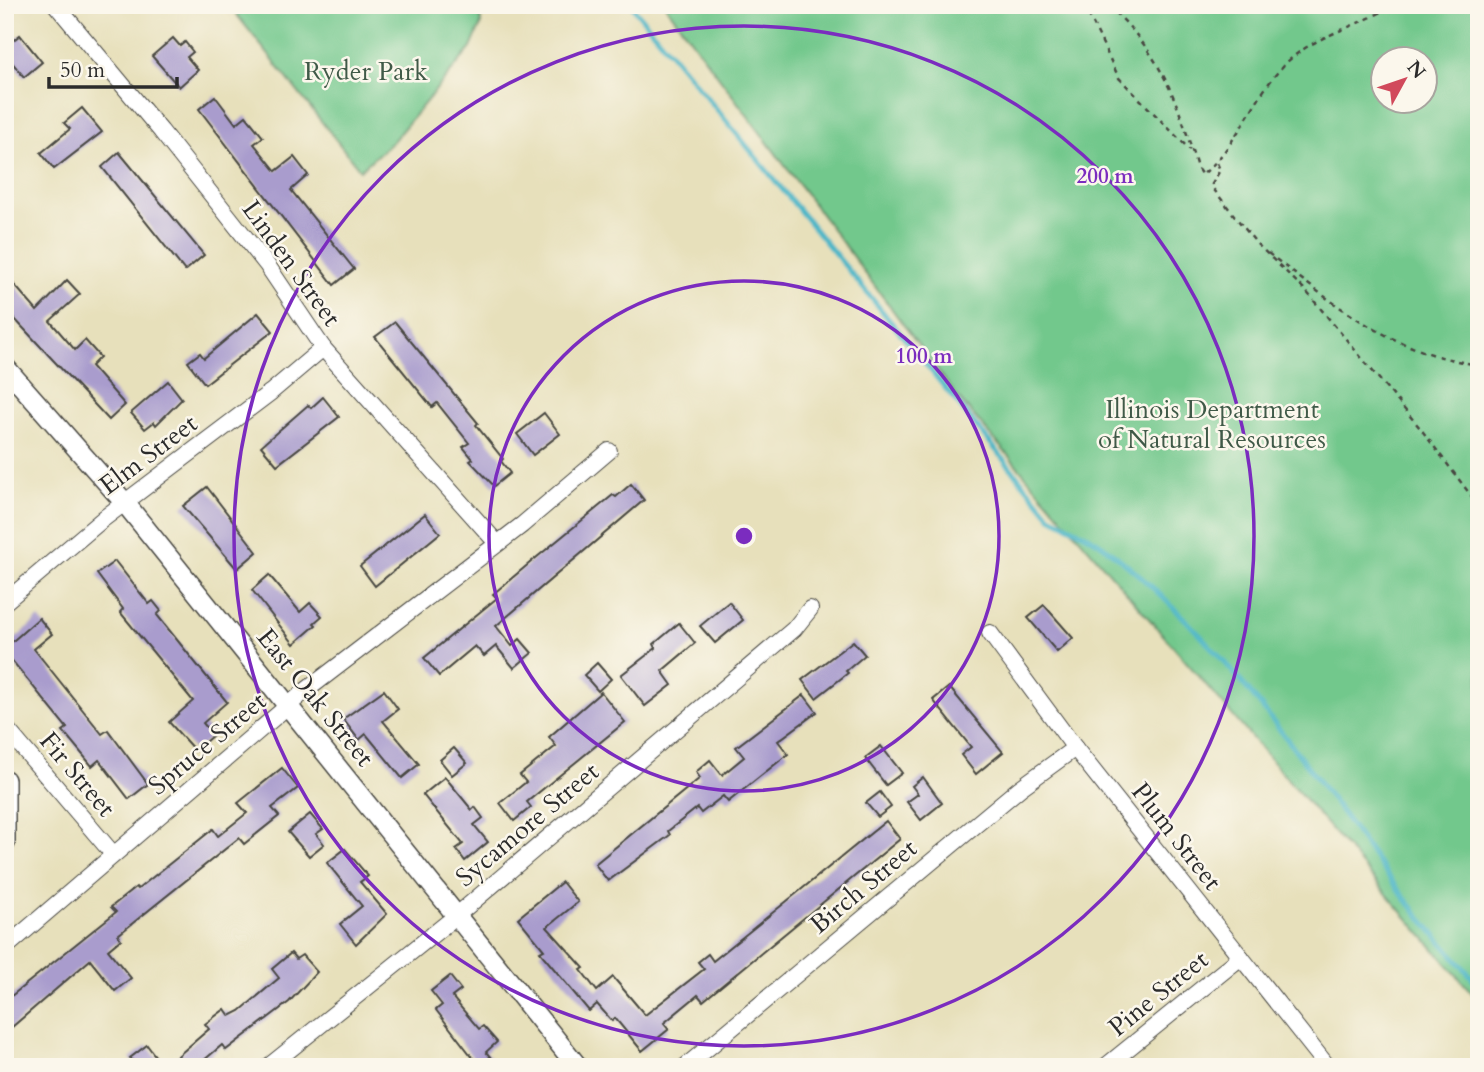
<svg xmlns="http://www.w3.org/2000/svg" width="1484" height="1072" viewBox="0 0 1484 1072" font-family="Cardo,serif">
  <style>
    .green { fill: #72c88c; stroke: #4e7a5c; stroke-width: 2; fill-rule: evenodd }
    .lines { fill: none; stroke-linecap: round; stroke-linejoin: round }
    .stream { stroke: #4bb6c7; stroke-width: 5 }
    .building { fill: #a99ccd }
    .minor-casing { stroke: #474641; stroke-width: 18 }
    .tertiary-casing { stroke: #474641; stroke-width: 22 }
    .path { stroke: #474641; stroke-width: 2.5; stroke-dasharray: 5 5; stroke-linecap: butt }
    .minor { stroke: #fff; stroke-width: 16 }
    .tertiary { stroke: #fff; stroke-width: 19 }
    .ring { fill: none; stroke: #7b2cbf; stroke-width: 3.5 }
    .labels { text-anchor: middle; stroke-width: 5; stroke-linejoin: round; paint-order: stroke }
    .park-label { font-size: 26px; fill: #405a48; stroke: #fbf7ec }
    .street-label { font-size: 26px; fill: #2b2b2b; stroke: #fbf7ec }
    .centre { fill: #7b2cbf; stroke: #fbf7ec; stroke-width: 3.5 }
    .ring-label { font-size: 21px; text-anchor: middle; font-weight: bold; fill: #7b2cbf; stroke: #fbf7ec; stroke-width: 5; stroke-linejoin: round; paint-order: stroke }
  </style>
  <rect width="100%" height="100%" fill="#fbf7ec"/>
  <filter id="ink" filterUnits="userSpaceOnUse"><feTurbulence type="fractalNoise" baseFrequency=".0143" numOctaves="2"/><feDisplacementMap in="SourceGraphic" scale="14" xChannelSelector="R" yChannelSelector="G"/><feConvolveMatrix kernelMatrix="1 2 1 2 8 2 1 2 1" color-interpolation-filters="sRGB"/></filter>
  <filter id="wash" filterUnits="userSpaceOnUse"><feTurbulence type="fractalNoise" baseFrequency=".00686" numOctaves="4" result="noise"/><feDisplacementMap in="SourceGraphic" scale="28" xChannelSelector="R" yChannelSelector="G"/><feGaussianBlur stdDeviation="1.57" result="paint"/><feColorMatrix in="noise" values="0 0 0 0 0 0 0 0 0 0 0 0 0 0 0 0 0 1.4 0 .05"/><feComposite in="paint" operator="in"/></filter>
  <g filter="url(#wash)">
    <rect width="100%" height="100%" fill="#e7e0bb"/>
    <g class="green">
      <path d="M229 5H480L481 24 471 48 393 141 360 170Z"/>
      <path d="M665 5H1479V1001L956 395ZM1382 60H1424V102H1382Z"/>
    </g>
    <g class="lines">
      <path class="stream" d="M631 5 1051 517C1068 526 1087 534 1102 545 1223 637 1310 772 1400 892 1425 924 1453 955 1479 986"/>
    </g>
    <g id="blocks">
      <g class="building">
        <path d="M20 35 42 62 24 77 5 54V47Z"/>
        <path d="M173 38 180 46 185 42 193 52 187 57 198 70 179 87 152 56Z"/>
        <path d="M215 96 236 124 246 116 263 137 254 144 276 171 294 157 308 175 291 190 354 269 334 285 199 109Z"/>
        <path d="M82 108 102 132 54 169 41 153 70 129 64 123Z"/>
        <path d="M119 152 204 255 185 271 102 167Z"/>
        <path d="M5 274 37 311 67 280 80 294 50 321 75 350 85 340 100 357 91 366 125 405 109 420 12 316 5 322Z"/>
        <path d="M258 313 273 331 205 384 188 362 200 353 204 358Z"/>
        <path d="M395 322 478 423 476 425 503 459 501 461 510 473 494 486 470 461 473 459 463 447 469 443 437 403 432 407 375 337Z"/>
        <path d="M168 381 182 399 156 425 154 422 145 429 131 413Z"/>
        <path d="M323 397 339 417 277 465 261 446 308 405 311 408Z"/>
        <path d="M544 413 560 434 533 455 517 434Z"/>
        <path d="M631 484 644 500 496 626 512 646 520 639 532 653 514 668 496 646 484 656 475 646 439 676 424 658 497 598 493 594 531 562 613 495 616 497Z"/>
        <path d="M207 487 257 552 237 569 183 506Z"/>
        <path d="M425 514 440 533 375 586 360 566Z"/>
        <path d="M115 561 149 604 153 601 161 611 157 615 227 702 203 723 213 735 195 751 169 722 193 701 120 612 123 609 97 574Z"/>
        <path d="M269 575 300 612 310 603 322 616 314 623 316 625 294 644 252 590Z"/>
        <path d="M729 602 743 620 715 643 700 626Z"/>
        <path d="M1044 605 1073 638 1057 652 1028 618Z"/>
        <path d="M39 618 52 634 34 649 102 734 108 730 148 784 129 799 99 760 92 766 63 731 67 728 5 652V648Z"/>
        <path d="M679 623 695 643 662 671 672 685 645 706 621 675 656 648 654 644Z"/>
        <path d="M853 641 865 655 846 671 848 673 816 698 802 680Z"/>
        <path d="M597 663 611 679 598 691 584 675Z"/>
        <path d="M949 687 1003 752 976 774 961 755 971 747 933 700Z"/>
        <path d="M384 690 398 709 383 721 419 764 402 778 366 734 359 740 343 719Z"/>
        <path d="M601 692 625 722 527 802 531 807 514 821 500 803 526 782 520 775 556 746 549 737Z"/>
        <path d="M804 695 817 712 778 741 788 754 728 802 723 796 701 813 697 808 668 831 670 835 608 881 595 864 700 778 696 772 710 760 722 775 744 757 736 747Z"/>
        <path d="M881 746 902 773 886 785 865 758Z"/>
        <path d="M454 748 467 763 452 775 440 760Z"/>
        <path d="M282 768 298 788 272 808 279 816 244 844 239 838 118 935 121 939 108 950 131 978 115 991 90 960 5 1033V1001L116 912 111 907 136 887 138 889 213 829 218 836 247 813 238 803Z"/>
        <path d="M445 777 472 810 475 807 483 818 474 825 488 842 465 861 456 849 463 844 423 795Z"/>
        <path d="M923 777 942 803 921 820 907 802 918 794 912 786Z"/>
        <path d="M880 792 891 807 878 817 866 803Z"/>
        <path d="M310 814 323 829 316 834 324 844 309 856 288 832Z"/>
        <path d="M886 821 900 839 703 1001 698 995 664 1023 669 1029 642 1051 615 1018 612 1021 597 1004 589 1011 540 952 544 950 518 918 562 882 578 902 547 927 584 968 581 970 597 991 613 977 645 1015 704 969 698 962 708 954 713 961Z"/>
        <path d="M345 849 368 876 360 882 387 914 356 944 340 924 362 906 327 863Z"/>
        <path d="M291 953 296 959 302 955 317 972 289 1002 226 1050 222 1045 196 1067H165L209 1029 205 1024 225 1009 230 1016 240 1011 279 978 272 969Z"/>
        <path d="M450 976 461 990 452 997 479 1029 483 1026 497 1042 486 1052 499 1067H480L436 1010 442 1005 431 991Z"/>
        <path d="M147 1045 159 1061 151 1067H138L130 1058Z"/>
      </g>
    </g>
  </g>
  <g filter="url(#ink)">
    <use href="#blocks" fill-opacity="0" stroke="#474641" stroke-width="2"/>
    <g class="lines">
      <g class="minor-casing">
        <g id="minor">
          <path d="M56 5 161 131 267 265 323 348 496 542"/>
          <path d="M5 602 103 519 271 392 323 348"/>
          <path d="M990 633 1075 748 1328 1067"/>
          <path d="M5 727 113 854"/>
          <path d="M5 948 304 692 522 525 609 451"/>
          <path d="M268 1067 456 916 794 629 810 609"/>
          <path d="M685 1067 1020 788 1075 748"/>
          <path d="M1105 1067 1241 957"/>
        </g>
      </g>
      <g class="tertiary-casing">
        <g id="tertiary">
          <path d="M5 367 125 503 578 1067"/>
          <path d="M5 780V843"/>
        </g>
      </g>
      <g class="path">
        <path d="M1084 5 1119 78 1190 150"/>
        <path d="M1108 5C1161 54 1178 100 1197 168L1202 175C1239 144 1252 98 1285 64 1315 34 1360 27 1393 5"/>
        <path d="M1217 163 1220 170 1211 186 1257 244 1305 290 1420 428 1479 506"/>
        <path d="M1268 253C1336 306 1391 352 1479 365"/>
      </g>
      <use href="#minor" class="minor"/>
      <use href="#tertiary" class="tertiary"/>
    </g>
  </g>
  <g class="ring">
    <circle cx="744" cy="536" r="255"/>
    <circle cx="744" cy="536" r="510"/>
  </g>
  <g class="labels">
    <g class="park-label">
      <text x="366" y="80">Ryder Park</text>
      <text x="1212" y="418">Illinois Department<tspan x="1212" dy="30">of Natural Resources</tspan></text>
    </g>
    <g class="street-label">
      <text transform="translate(292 263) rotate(54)" y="9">Linden Street</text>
      <text transform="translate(148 454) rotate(-37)" y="9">Elm Street</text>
      <text transform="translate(316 697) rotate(51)" y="9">East Oak Street</text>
      <text transform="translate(207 743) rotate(-40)" y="9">Spruce Street</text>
      <text transform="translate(78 774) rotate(50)" y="9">Fir Street</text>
      <text transform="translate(527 824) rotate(-40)" y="9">Sycamore Street</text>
      <text transform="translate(1177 836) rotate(52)" y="9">Plum Street</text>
      <text transform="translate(863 886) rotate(-40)" y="9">Birch Street</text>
      <text transform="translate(1158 993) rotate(-39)" y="9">Pine Street</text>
    </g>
  </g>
  <circle cx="744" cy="536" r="10" class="centre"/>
  <g class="ring-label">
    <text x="1105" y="183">200 m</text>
    <text x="924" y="363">100 m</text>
  </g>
  <rect width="1484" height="1072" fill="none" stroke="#fbf7ec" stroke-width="28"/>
  <g transform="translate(1404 80) rotate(50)"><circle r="33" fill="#fbf7ec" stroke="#a8a59f" stroke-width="2"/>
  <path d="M0-5L12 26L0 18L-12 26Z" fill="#d1495b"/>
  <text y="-10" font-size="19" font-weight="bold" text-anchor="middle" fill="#2b2b2b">N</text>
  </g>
  <path d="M49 77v10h128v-10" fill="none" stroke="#2b2b2b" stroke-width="3.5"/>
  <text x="60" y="77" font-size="21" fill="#2b2b2b" stroke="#fbf7ec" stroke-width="5" paint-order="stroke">50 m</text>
</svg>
